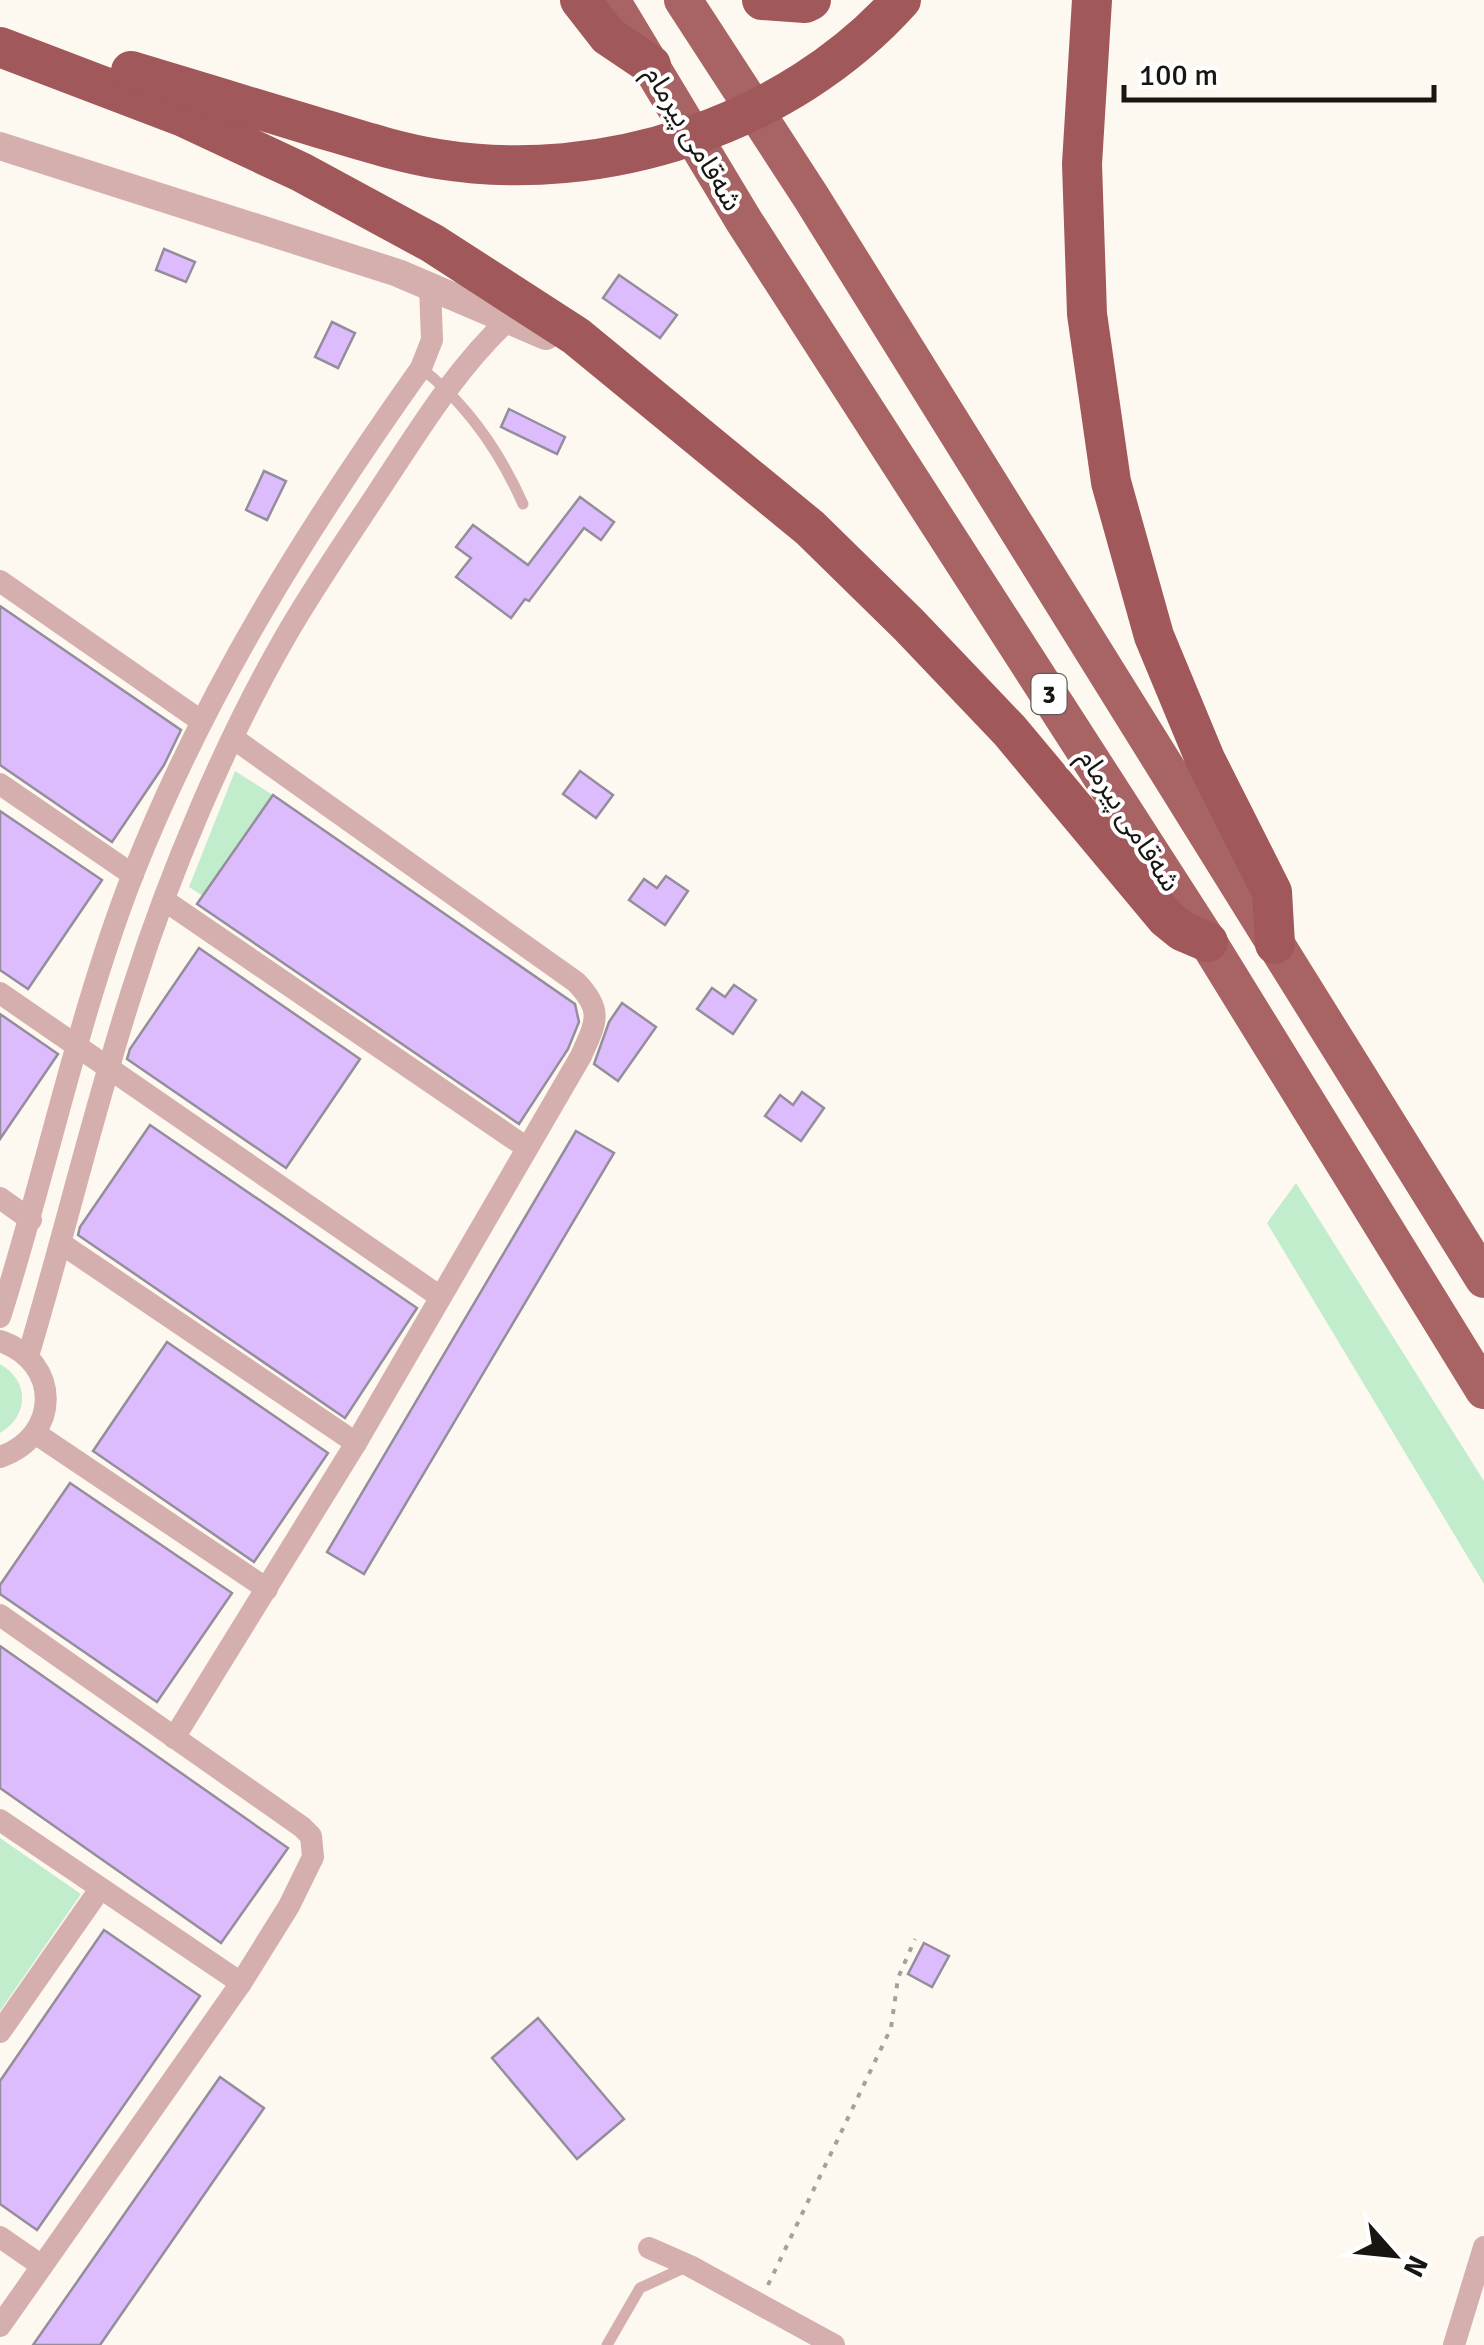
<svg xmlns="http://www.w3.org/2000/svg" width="1484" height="2345" viewBox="0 0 1484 2345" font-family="Signika,'Noto Sans Arabic',sans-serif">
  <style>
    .green { fill: #c1edcc }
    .building { fill: #dcbcfd; stroke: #948e9c; stroke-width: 2.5 }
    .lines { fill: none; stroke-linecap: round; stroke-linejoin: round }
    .path { stroke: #a5a199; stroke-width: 4; stroke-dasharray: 5 8; stroke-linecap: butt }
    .service { stroke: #d4afae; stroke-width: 11 }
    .minor { stroke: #d4afae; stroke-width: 22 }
    .tertiary { stroke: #d4afae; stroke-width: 28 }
    .trunk { stroke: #a86465; stroke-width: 38 }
    .motorway { stroke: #a0585a; stroke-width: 40 }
    .labels { text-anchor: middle; stroke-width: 8; stroke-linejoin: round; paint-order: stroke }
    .shield { fill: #fff; stroke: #5e5c58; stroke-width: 2.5 }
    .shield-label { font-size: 25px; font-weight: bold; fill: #191611 }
    .street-label { font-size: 28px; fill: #191611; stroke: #fff }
  </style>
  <rect width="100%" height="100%" fill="#fef9f0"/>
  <g class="green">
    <path d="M235 771 273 795 203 896 189 887Z"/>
    <path d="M1296 1183 1484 1481V1584L1267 1223Z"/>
    <path d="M0 1364C30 1381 29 1416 0 1433Z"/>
    <path d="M0 1838 81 1894 0 2011Z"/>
  </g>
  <g class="building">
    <path d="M164 249 195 262 186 282 156 270Z"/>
    <path d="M619 275 677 315 660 338 603 298Z"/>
    <path d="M332 322 355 333 338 368 315 357Z"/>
    <path d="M509 409 565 437 557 454 501 427Z"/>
    <path d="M264 471 286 481 267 520 246 510Z"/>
    <path d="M580 497 614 522 601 540 584 528 529 601 525 599 511 618 456 577 471 558 456 547 473 525 528 565Z"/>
    <path d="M0 606 181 730 164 765 112 842 0 765Z"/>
    <path d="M580 771 613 795 596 818 563 794Z"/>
    <path d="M273 795 575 1004 579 1022 568 1049 519 1124 197 904Z"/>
    <path d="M0 811 102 880 28 989 0 970Z"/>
    <path d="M666 876 688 891 665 925 629 900 644 879 657 888Z"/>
    <path d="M199 948 360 1059 286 1168 127 1059 130 1049Z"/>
    <path d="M734 985 756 1000 733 1034 697 1009 712 988 725 997Z"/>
    <path d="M622 1003 656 1027 618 1081 594 1064 609 1022Z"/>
    <path d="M0 1014 58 1054 0 1139Z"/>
    <path d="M802 1092 824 1108 801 1141 765 1116 780 1095 793 1105Z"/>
    <path d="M150 1125 417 1308 345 1418 78 1235 80 1227Z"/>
    <path d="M576 1131 614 1153 364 1574 327 1552Z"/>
    <path d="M167 1342 328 1453 254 1562 93 1451Z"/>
    <path d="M70 1483 232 1593 157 1702 0 1594V1585Z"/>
    <path d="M0 1646 288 1848 221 1943 0 1788Z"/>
    <path d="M104 1930 200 1996 37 2230 0 2204V2081Z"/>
    <path d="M924 1943 949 1956 932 1987 908 1974Z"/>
    <path d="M538 2018 624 2119 577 2159 492 2058Z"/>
    <path d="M220 2077 264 2108 100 2345H33Z"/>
  </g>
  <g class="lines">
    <path class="path" d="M768 2285 891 2028 898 1978 915 1939"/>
    <g class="service">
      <path d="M421 368C467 404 499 450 523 504"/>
      <path d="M607 2345 640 2288 686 2267"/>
    </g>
    <g class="minor">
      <path d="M0 581 201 721"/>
      <path d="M0 784 133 875"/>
      <path d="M164 900 527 1148"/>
      <path d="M0 993 439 1296"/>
      <path d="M0 1198 31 1220"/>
      <path d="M62 1244 356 1443"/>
      <path d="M0 1317C47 1170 77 1018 133 874 205 692 308 527 421 368L432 340 430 286"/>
      <path d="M0 1341C61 1362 61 1436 0 1457"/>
      <path d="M28 1356C65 1233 94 1107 134 985 170 872 225 742 284 639 312 590 343 545 374 498 416 435 454 370 510 318"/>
      <path d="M35 1433 267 1589"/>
      <path d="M0 1615 302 1827 311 1836 313 1857 289 1906 241 1983 0 2326"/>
      <path d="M174 1738 356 1443 581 1056C596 1022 604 1011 576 982L233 738"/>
      <path d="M0 1820 241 1983"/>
      <path d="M0 2032 100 1889"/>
      <path d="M0 2237 42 2266"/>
      <path d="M649 2248 690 2266 834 2345"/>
      <path d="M1454 2345 1484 2247"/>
    </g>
    <path class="tertiary" d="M0 146 398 273 546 336"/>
    <g class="trunk">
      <path d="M611 0 744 221 1208 942 1484 1390"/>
      <path d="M683 0 811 197 1484 1279"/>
    </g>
    <g class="motorway">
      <path d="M580 0 608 36 651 65"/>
      <path d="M762 0 805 3 811 0"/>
      <path d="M1092 0 1082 164 1087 314 1111 482 1154 636 1205 759 1272 892 1275 944"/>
      <path d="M0 47 181 116 301 172 432 243 576 336 810 528 909 625 1010 731 1166 918 1182 931 1208 942"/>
      <path d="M131 71C192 89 252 108 313 126 354 138 395 152 438 159 603 186 789 125 901 0"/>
    </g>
  </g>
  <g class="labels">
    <rect class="shield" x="1031.5" y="674" width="35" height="40" rx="8"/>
    <g class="shield-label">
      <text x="1049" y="703">3</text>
    </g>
    <g class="street-label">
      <text transform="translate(694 138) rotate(59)" y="10">شەقامی پیرمام</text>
      <text transform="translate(1130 820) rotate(57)" y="10">شەقامی پیرمام</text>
    </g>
  </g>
  <g transform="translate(1394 2255) rotate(117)" stroke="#ffffff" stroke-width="8" paint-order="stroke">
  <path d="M0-8L18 38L0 25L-18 38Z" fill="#191611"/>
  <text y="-15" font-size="28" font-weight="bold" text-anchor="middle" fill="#191611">N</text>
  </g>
  <path d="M1124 85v15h310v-15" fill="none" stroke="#191611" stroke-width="5"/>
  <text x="1139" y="85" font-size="30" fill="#191611" stroke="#ffffff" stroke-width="8" paint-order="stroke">100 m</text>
</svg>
